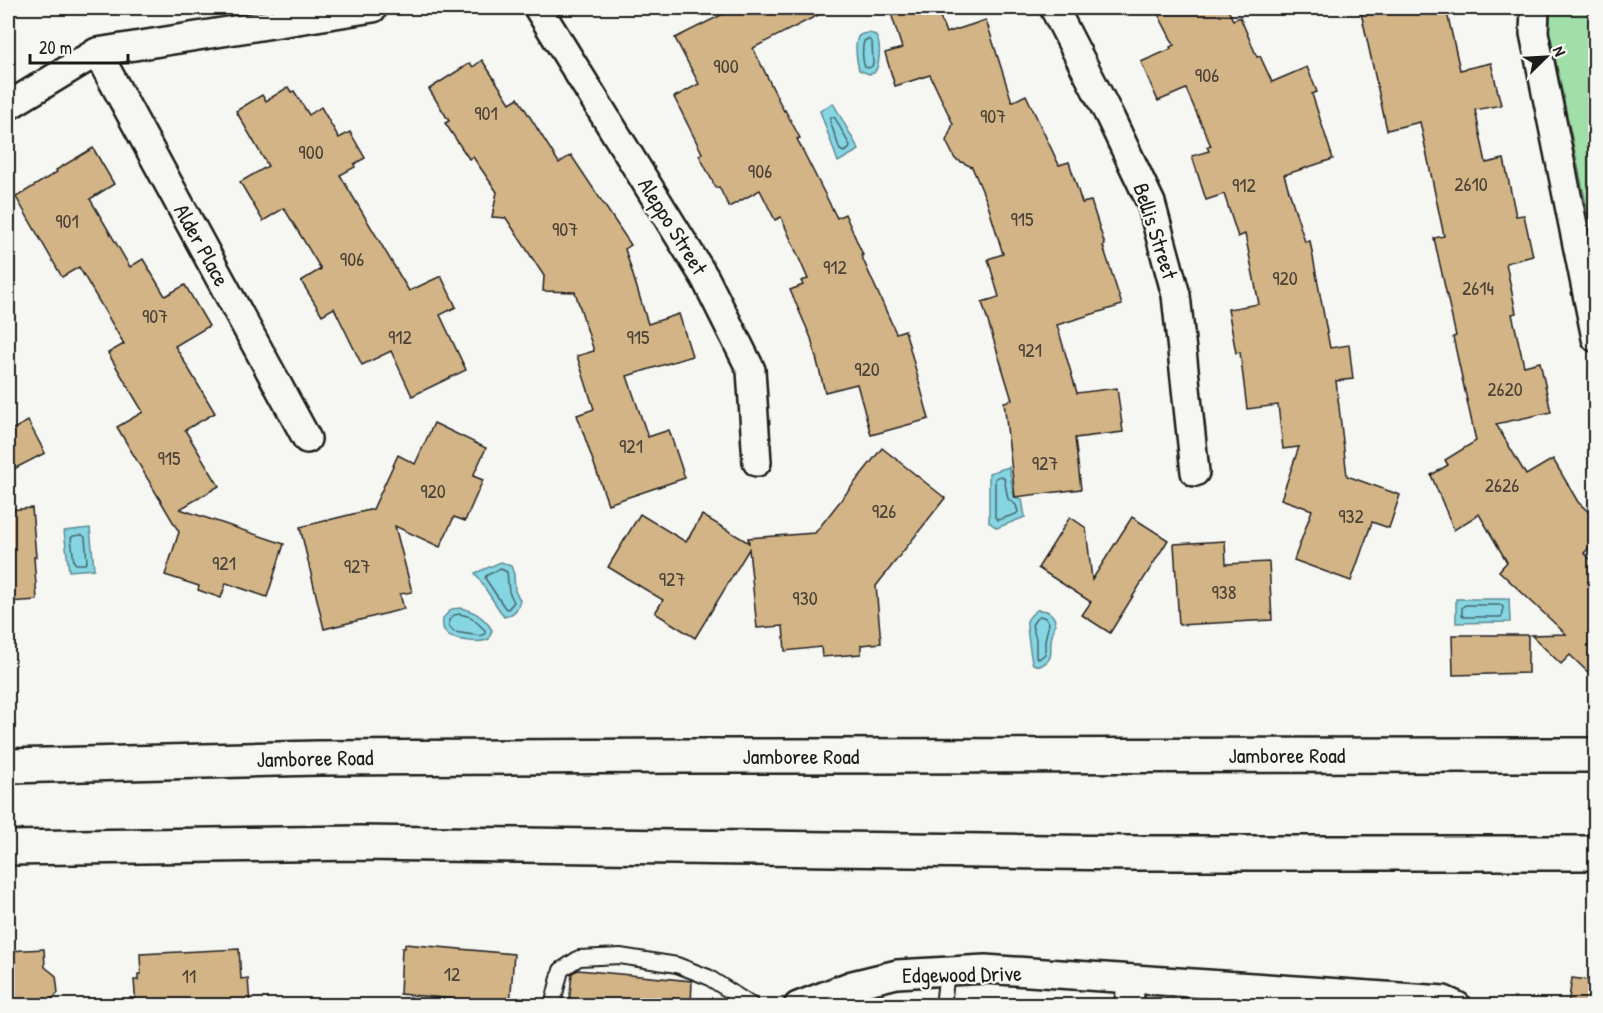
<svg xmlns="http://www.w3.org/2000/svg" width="1603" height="1013" viewBox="0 0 1603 1013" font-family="'Patrick Hand',sans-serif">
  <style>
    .green { fill: #a0dfa7; stroke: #5e7e62; stroke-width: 1.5 }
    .water { fill: #86d5e3; stroke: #5c8b93; stroke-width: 1.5 }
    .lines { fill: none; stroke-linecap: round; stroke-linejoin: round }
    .shore { stroke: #46666c; stroke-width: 1.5 }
    .building { fill: #d3b487; stroke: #1c1c1c; stroke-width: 1.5 }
    .service-casing { stroke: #1c1c1c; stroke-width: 18 }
    .minor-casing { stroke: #1c1c1c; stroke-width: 32 }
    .primary-casing { stroke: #1c1c1c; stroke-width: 38 }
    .service { stroke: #f6f6f2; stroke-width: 14 }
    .minor { stroke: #f6f6f2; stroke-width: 27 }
    .primary { stroke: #f6f6f2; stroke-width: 33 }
    .labels { text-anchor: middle; stroke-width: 4.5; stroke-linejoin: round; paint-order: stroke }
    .number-label { font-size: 20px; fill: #4a4237 }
    .street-label { font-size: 22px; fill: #1c1c1c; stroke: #f6f6f2 }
  </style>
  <rect width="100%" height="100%" fill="#f6f6f2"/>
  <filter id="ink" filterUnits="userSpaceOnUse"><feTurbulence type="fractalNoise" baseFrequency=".0167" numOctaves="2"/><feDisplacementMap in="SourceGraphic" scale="12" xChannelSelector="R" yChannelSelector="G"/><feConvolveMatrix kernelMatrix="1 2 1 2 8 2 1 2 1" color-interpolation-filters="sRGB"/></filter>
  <g filter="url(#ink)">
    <path class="green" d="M1551 8H1595V247L1549 30Z"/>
    <g class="water">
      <path d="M868 33C873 34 874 33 877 38 881 46 880 66 874 73L869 74 859 70C857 62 854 45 858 37 861 33 863 34 868 33Z"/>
      <path d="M833 103 859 150 838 162 820 111Z"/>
      <path d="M1009 467 1014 497 1022 499 1025 517 997 528 989 522V473Z"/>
      <path d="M90 528 94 569 69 571 64 531Z"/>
      <path d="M501 562 511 566 514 574 515 591 520 600C518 610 514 614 504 617L475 573Z"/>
      <path d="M1456 599H1509L1510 622 1456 623Z"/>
      <path d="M461 608C474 611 485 618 492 630L489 639C482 643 477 641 469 641 453 639 440 637 443 618L452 609Z"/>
      <path d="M1037 610C1043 610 1047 610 1051 614 1060 622 1051 632 1051 642 1050 654 1054 659 1040 666L1033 664C1031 661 1026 623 1027 621 1029 616 1033 613 1037 610Z"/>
    </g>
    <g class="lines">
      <g class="shore">
        <path d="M868 39 872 42 873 63 872 66 869 68 865 67C862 60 862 48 864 41Z"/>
        <path d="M831 117 835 118 850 146 849 149 844 152 840 150 830 121Z"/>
        <path d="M1002 476 1004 478 1008 499 1016 505 1018 512 1016 514 998 520 995 517V479L997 477Z"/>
        <path d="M82 535 85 537 87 561 85 564H76L74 562 71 538 73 536Z"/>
        <path d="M501 569 507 572 509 592 514 602 508 609 505 608 485 578 487 575Z"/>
        <path d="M1465 605H1501L1503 607V614L1501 617H1464L1462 615V608Z"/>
        <path d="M460 614 471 617 485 630V634L481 636 454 632 449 626V620L454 615Z"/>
        <path d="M1040 616 1046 618 1049 623 1045 640V654L1039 659 1036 657V639L1032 625 1036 619Z"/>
      </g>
    </g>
    <g class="building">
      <path d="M735 8H832L753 48 784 111 785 110 800 138 797 139 837 218 845 214 863 255H861L896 333 905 330 929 419 871 435 857 384 825 392 811 338 790 290 803 285 801 281 808 279 781 217 775 220 760 190 729 207 719 187 716 188 699 155 702 153 674 97 699 84 675 38Z"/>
      <path d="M909 8H937L946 33 986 20 1012 102 1026 95 1059 165 1069 162 1082 203 1091 201 1105 245 1103 246 1122 305 1057 325 1077 393 1117 388 1123 432 1075 438 1081 489 1015 497 1004 402 1012 400 982 302 999 297 988 259 1003 254 987 202 972 167 955 159 946 141 953 124 930 75 895 86 885 53 902 48 891 13Z"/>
      <path d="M1155 8H1227L1233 20 1240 17 1257 57 1260 56 1272 82 1307 67 1317 92 1312 94 1333 159 1284 175 1305 242 1310 241 1330 348 1349 345 1353 379 1336 381 1347 476 1400 495 1389 528 1372 522 1351 581 1294 560 1312 510 1281 499 1299 447 1283 449 1278 405 1247 409 1240 352 1236 353 1228 309 1259 304 1245 234 1238 237 1224 194 1206 200 1192 156 1209 151 1207 147 1211 146 1186 89 1158 101 1141 62 1171 49 1170 47 1174 45Z"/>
      <path d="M1360 8H1446L1460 70 1491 63 1501 105 1475 110 1486 163 1504 159 1516 216 1524 215 1533 256 1506 263 1516 313 1512 314 1524 366 1540 362 1551 412 1496 424 1526 475 1553 459 1578 502 1596 519V541L1584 553 1596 564V680L1570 655 1561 664 1531 635 1566 634 1499 571 1507 562 1479 514 1454 530 1431 475 1448 465 1445 460 1476 441 1453 337 1456 336 1434 238 1444 236 1420 122 1387 130Z"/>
      <path d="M482 60 510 103 518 98 559 163 571 155 631 245 625 249 648 324 679 314 692 356 627 376 648 437 669 430 685 478 608 504 577 415 594 409 577 356 594 351 575 292 543 291 544 276 506 218 492 217 497 192 473 157 469 159 445 123 449 121 429 89 470 63 473 67Z"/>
      <path d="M288 87 291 92 294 91 309 115 321 107 339 138 350 132 365 158 354 164 355 167 340 175 409 291 441 276 456 307 440 315 466 370 412 396 391 351 362 365 334 308 322 315 301 281 321 269 284 208 263 221 240 182 268 166 236 111 262 95 266 101Z"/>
      <path d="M93 148 114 184 90 199 130 267 143 259 165 296 185 285 209 326 175 346 215 413 185 430 219 486 180 509 284 544 267 597 226 583 221 598 198 590 199 586 165 575 179 532 117 427 143 412 108 353 124 344 79 267 62 277 16 197 57 172 56 170Z"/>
      <path d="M28 421 45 453 8 472V432Z"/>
      <path d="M434 423 486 448 473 476 483 480 465 521 454 517 440 547 395 526 412 592 400 594 404 609 324 629 300 527 373 509 398 455 415 464Z"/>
      <path d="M882 448 945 498 876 586 881 643 861 645V654L822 657 821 647 785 651 783 626 757 628 749 549 695 638 655 613 663 600 608 567 640 514 686 542 702 515 749 543 748 538 815 533Z"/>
      <path d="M32 508 36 557H34L37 600 8 602V510Z"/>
      <path d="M1070 517 1086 528 1092 580 1132 517 1168 540 1110 633 1082 615 1091 602 1038 568Z"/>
      <path d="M1225 541 1226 564 1269 562 1272 620 1179 625 1174 544Z"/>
      <path d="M1452 635H1528V673L1453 675Z"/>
      <path d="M405 944 514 954 510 1004 400 994 402 948H405Z"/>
      <path d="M44 949 45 967 56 976 58 993 46 1005H14V1002H8V951Z"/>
      <path d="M239 949 241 979 248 978 250 1005H136L134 980H138V974H141L140 954Z"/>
      <path d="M578 970 692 981 691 1005H569L572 973Z"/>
      <path d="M1572 978 1596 981V1005H1568Z"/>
    </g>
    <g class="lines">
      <g class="service-casing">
        <g id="service">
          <path d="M552 1006 561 970 579 958 620 956 677 965 708 977 753 1006"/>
          <path d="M943 1006 947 971"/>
        </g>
      </g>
      <g class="minor-casing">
        <g id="minor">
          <path d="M538 8 705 278 751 370 757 462"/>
          <path d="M1054 8 1110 117 1151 203 1176 295 1195 472"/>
          <path d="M1535 8 1534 33 1596 338"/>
          <path d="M97 52 307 439"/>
          <path d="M8 106 97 52 373 8"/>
          <path d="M798 1006 852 985 897 974 985 969 1444 1000 1457 1006"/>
          <path d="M1129 1006 1131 979"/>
        </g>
      </g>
      <g class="primary-casing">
        <g id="primary">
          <path d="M8 766 318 758 684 756 1596 755"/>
          <path d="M8 848 359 843 1133 853H1596"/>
        </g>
      </g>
      <use href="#service" class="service"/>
      <use href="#minor" class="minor"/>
      <use href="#primary" class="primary"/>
    </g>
  </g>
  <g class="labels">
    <g class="number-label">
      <text x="726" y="73">900</text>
      <text x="1207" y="82">906</text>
      <text x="486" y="120">901</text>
      <text x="993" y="123">907</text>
      <text x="311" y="159">900</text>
      <text x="760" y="178">906</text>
      <text x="1471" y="191">2610</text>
      <text x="1244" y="192">912</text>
      <text x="1022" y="226">915</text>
      <text x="67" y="228">901</text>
      <text x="565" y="236">907</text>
      <text x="352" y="266">906</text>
      <text x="835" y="274">912</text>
      <text x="1285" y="285">920</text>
      <text x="1478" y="295">2614</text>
      <text x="155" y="323">907</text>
      <text x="400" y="344">912</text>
      <text x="638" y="344">915</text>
      <text x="1030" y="357">921</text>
      <text x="867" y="376">920</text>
      <text x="1505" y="396">2620</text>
      <text x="631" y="453">921</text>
      <text x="169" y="465">915</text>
      <text x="1045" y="470">927</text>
      <text x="1502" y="492">2626</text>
      <text x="433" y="498">920</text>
      <text x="884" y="518">926</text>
      <text x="1351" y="523">932</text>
      <text x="224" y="570">921</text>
      <text x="357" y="573">927</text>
      <text x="672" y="586">927</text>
      <text x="1224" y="599">938</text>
      <text x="805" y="605">930</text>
      <text x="452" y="981">12</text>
      <text x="189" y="983">11</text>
    </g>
    <g class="street-label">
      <text transform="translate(673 226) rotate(58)" y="8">Aleppo Street</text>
      <text transform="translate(1156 231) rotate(72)" y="8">Bellis Street</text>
      <text transform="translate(202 245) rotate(61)" y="8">Alder Place</text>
      <text x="1287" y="763">Jamboree Road</text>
      <text x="801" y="764">Jamboree Road</text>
      <text transform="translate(315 758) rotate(-1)" y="8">Jamboree Road</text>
      <text transform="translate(962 974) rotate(-1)" y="8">Edgewood Drive</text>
    </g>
  </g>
  <rect width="1603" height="1013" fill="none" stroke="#f6f6f2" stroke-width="30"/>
  <rect x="15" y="15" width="1573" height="983" fill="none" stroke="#1c1c1c" stroke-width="2" filter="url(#ink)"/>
  <g transform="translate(1546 57) rotate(66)" stroke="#f6f6f2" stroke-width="4.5" paint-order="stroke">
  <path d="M0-4.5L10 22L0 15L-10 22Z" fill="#1c1c1c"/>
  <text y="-9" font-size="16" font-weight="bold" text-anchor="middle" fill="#1c1c1c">N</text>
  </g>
  <path d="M30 54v9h98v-9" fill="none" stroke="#1c1c1c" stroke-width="3"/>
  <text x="39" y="54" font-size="18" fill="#1c1c1c" stroke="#f6f6f2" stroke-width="4.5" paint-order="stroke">20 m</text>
</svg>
